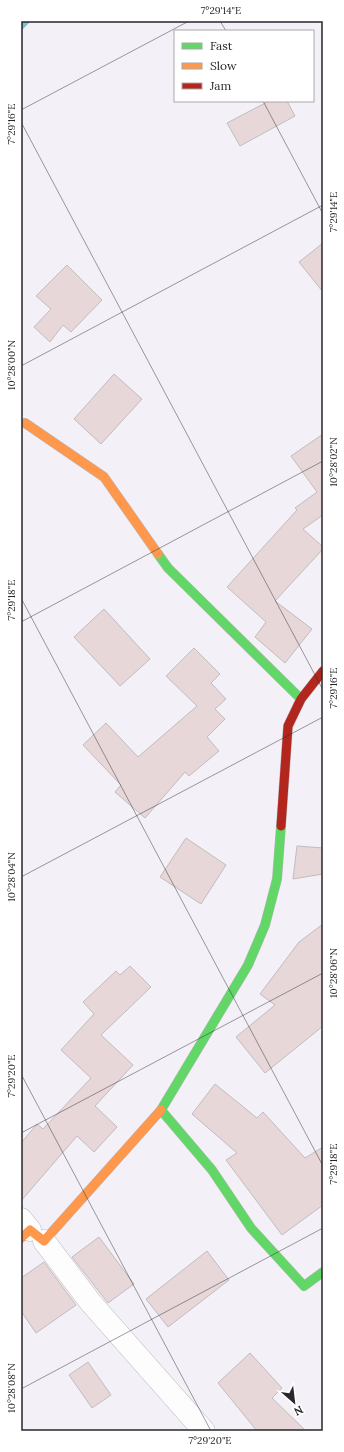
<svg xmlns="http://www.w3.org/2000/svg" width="344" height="1452" viewBox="0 0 344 1452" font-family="Lora,serif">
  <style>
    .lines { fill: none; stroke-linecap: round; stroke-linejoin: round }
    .stream { stroke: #81bcd3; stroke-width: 7 }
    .building { fill: #e7d7d8; stroke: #c1bcbf }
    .street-casing { stroke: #bab8bd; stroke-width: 23 }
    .fast-casing { stroke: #bab8bd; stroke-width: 10 }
    .slow-casing { stroke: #bab8bd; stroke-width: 10 }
    .jam-casing { stroke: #bab8bd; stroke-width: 10 }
    .street { stroke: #fdfdfe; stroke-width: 22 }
    .fast { stroke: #63d668; stroke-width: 9 }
    .slow { stroke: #ff974d; stroke-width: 9 }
    .jam { stroke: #b3261e; stroke-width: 9 }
    .ticks { fill: none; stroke: #28262b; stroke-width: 1; stroke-opacity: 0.45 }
    .neatline { fill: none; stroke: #28262b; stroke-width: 1.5 }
    .ticks-label { font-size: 10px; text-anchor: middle; fill: #28262b }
  </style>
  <rect width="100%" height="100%" fill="#f3f0f7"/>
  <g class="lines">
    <path class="stream" d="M21 26 26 21"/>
  </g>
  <g class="building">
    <path d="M269 101H287L295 116 240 146 227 123Z"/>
    <path d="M323 243V292L299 262Z"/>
    <path d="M67 265 102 300 71 332 63 325 50 342 34 327 51 309 36 296Z"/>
    <path d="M114 374 142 399 101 444 74 419Z"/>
    <path d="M323 434V515L303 529 323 547V549L275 601 312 629 285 663 255 637 266 622 227 587 297 510 295 508 317 492 291 456Z"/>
    <path d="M104 609 150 659 120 686 74 637Z"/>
    <path d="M194 648 220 674 211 683 226 699 215 709 225 719 207 737 219 751 189 776 185 772 145 818 115 792 121 785 83 745 106 723 138 757 197 706 166 676Z"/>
    <path d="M186 838 226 865 201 904 160 877Z"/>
    <path d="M297 846 323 848V874L293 879Z"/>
    <path d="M323 924V1026L265 1073 236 1037 275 1005 260 994 299 942Z"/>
    <path d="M130 966 151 987 101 1035 133 1065 95 1106 117 1127 94 1152 77 1136 21 1201V1143L37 1124 43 1129 91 1078 61 1050 94 1014 83 1002 116 971 120 975Z"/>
    <path d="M215 1084 257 1118 263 1112 305 1158 323 1147V1205L282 1235 226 1160 237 1153 192 1114Z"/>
    <path d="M99 1237 134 1284 108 1303 72 1257Z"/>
    <path d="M207 1251 229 1280 168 1327 146 1299Z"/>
    <path d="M44 1262 76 1305 36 1333 21 1311V1278Z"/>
    <path d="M250 1353 282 1388 272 1398 306 1431H257L218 1383Z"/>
    <path d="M88 1362 111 1395 92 1408 69 1375Z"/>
  </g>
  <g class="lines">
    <g class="street-casing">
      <g id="street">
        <path d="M21 1219 30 1230"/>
        <path d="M44 1241 91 1303 204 1431"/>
      </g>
    </g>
    <g class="fast-casing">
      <g id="fast">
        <path d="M158 554 168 568 301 699"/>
        <path d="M161 1110 212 1170 251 1228 304 1286 323 1272"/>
        <path d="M161 1110 248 965 265 925 277 879 281 826"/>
      </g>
    </g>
    <g class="slow-casing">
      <g id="slow">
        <path d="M25 423 104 477 158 554"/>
        <path d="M21 1238 30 1230 44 1241 161 1110"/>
      </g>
    </g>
    <g class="jam-casing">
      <path id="jam" d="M281 826 288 726 301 699 323 671"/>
    </g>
    <use href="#street" class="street"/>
    <use href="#fast" class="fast"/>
    <use href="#slow" class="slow"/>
    <use href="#jam" class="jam"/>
  </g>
  <path class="ticks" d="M220 21 226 31M263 101 323 214M21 110 189 21M21 122 323 690M21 366 323 205M21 598 323 1166M21 622 323 461M21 877 323 717M21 1074 211 1431M21 1133 323 973M21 1389 323 1228"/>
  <rect width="344" height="1452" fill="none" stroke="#ffffff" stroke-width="44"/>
  <rect x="174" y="30" width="140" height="72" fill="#ffffff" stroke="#a9a8aa"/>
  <rect x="182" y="43" width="20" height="6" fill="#63d668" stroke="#a9a8aa"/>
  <text x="210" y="50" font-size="12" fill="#28262b">Fast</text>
  <rect x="182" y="63" width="20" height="6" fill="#ff974d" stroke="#a9a8aa"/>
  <text x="210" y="70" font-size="12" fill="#28262b">Slow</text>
  <rect x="182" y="83" width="20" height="6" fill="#b3261e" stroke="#a9a8aa"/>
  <text x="210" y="90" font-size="12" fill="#28262b">Jam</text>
  <g transform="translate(294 1402) rotate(152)" stroke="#ffffff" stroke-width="3" paint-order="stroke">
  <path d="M0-3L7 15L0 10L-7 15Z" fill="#28262b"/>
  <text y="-6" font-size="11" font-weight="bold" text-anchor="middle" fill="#28262b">N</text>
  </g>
  <rect x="22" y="22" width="300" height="1408" class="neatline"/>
  <g class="ticks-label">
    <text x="221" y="14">7°29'14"E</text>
    <text transform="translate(11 124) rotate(-90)" y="4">7°29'16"E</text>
    <text transform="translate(333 212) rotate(-90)" y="4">7°29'14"E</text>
    <text transform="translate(11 365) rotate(-90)" y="4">10°28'00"N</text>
    <text transform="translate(333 462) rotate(-90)" y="4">10°28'02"N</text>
    <text transform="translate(11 600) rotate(-90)" y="4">7°29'18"E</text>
    <text transform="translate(333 688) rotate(-90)" y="4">7°29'16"E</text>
    <text transform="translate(11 877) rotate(-90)" y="4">10°28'04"N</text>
    <text transform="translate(333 973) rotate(-90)" y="4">10°28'06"N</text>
    <text transform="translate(11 1076) rotate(-90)" y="4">7°29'20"E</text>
    <text transform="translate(333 1164) rotate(-90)" y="4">7°29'18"E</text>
    <text transform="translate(11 1388) rotate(-90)" y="4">10°28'08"N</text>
    <text x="210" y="1444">7°29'20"E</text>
  </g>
</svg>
